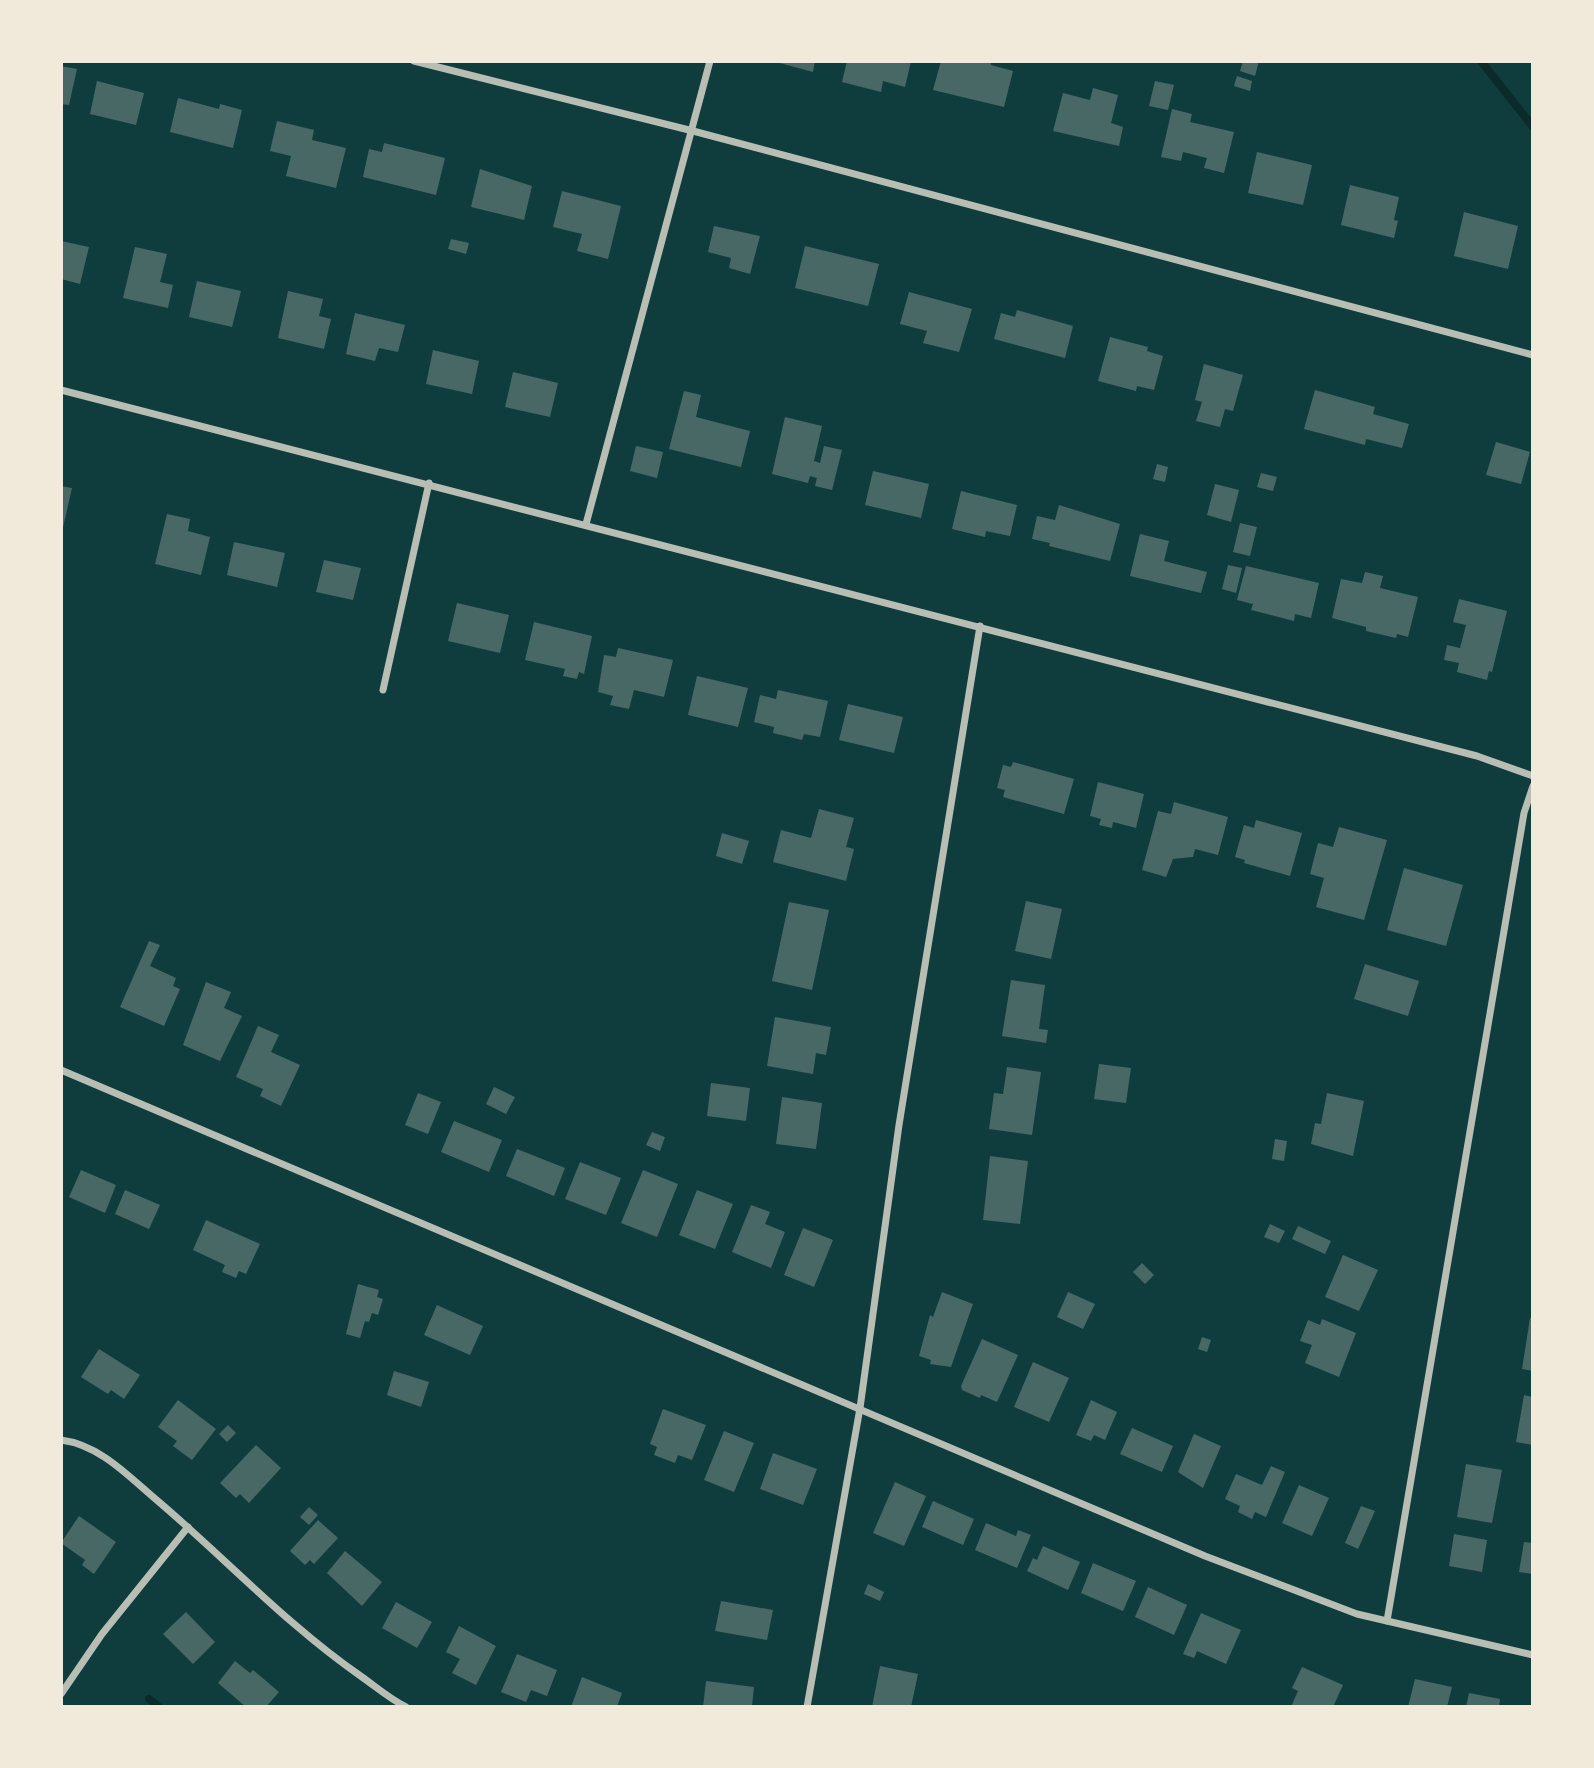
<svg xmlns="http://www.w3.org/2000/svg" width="1594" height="1768" viewBox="0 0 1594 1768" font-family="'Sofia Sans Condensed',sans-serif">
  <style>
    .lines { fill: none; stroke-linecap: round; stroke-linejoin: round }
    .stream { stroke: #0a2a2b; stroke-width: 8 }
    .building { fill: #486865 }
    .minor { stroke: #b8beb3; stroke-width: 7 }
  </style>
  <rect width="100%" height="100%" fill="#0f3d3e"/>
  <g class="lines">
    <g class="stream">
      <path d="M1481 61 1533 127"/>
      <path d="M149 1699 159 1707"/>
    </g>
  </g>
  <g class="building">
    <path d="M772 61H815L813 72Z"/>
    <path d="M847 61H911L905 87 883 81 881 92 842 82Z"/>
    <path d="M941 61H991V65L1013 71 1004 107 933 90Z"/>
    <path d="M1243 61H1259L1255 76 1240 71Z"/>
    <path d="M61 66 77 69 69 105 61 104Z"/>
    <path d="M1237 76 1252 81 1250 91 1234 86Z"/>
    <path d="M97 81 144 93 136 125 90 114Z"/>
    <path d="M1155 81 1174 85 1168 110 1149 106Z"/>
    <path d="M1093 88 1118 95 1111 123 1123 127 1119 146 1053 131 1063 93 1090 100Z"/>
    <path d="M178 98 219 109 220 104 242 110 233 148 170 132Z"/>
    <path d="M1172 109 1192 114 1190 122 1234 132 1224 173 1204 168 1207 158 1183 152 1181 161 1161 157Z"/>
    <path d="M277 121 314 130 312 140 346 148 336 188 286 176 291 156 270 151Z"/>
    <path d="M384 143 445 158 436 195 363 177 369 149 382 152Z"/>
    <path d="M1257 152 1312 165 1303 205 1248 193Z"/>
    <path d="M480 169 532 186 524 220 471 207Z"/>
    <path d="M1350 185 1399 197 1394 220 1398 221 1394 238 1341 225Z"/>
    <path d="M562 191 621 206 608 259 577 251 582 234 553 227Z"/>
    <path d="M1464 212 1518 226 1508 269 1454 256Z"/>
    <path d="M714 226 760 236 750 274 729 268 731 258 708 252Z"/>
    <path d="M451 239 469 243 466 254 448 249Z"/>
    <path d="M61 241 89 247 80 284 61 279Z"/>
    <path d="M805 246 879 264 868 306 795 288Z"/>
    <path d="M135 247 167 254 160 282 173 285 168 308 123 298Z"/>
    <path d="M197 281 241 291 232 327 189 317Z"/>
    <path d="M288 291 323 299 319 316 331 319 324 349 278 338Z"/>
    <path d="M909 292 972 309 959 352 923 343 927 331 900 324Z"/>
    <path d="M1017 310 1073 326 1065 358 994 339 1001 313 1015 317Z"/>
    <path d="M355 313 405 325 398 352 379 348 375 361 346 354Z"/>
    <path d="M1110 337 1148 347 1147 351 1163 356 1154 390 1137 386 1136 391 1098 381Z"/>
    <path d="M433 350 479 361 472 394 426 384Z"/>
    <path d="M1204 364 1243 375 1233 411 1225 409 1220 427 1196 421 1202 402 1195 400Z"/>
    <path d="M513 372 558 383 550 417 505 407Z"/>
    <path d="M1315 390 1375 407 1373 414 1409 424 1402 448 1366 439 1365 445 1304 429Z"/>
    <path d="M684 391 701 395 696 417 750 431 741 467 669 449Z"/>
    <path d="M785 417 822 426 814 461 820 463 824 446 842 450 832 490 815 486 817 478 810 476 808 483 772 474Z"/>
    <path d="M1496 442 1530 452 1521 484 1486 475Z"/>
    <path d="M636 446 663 452 657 478 630 471Z"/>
    <path d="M1157 464 1168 467 1165 482 1153 479Z"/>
    <path d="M873 471 929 484 921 518 865 505Z"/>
    <path d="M1261 473 1277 477 1273 491 1257 487Z"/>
    <path d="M1215 484 1239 490 1231 522 1207 515Z"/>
    <path d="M61 486 72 488 62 532H61Z"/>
    <path d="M961 491 1017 505 1010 536 986 531 985 537 952 529Z"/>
    <path d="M1059 505 1120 524 1110 561 1049 546 1050 543 1032 539 1037 516 1055 520Z"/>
    <path d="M167 514 190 519 188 531 210 537 201 575 155 564Z"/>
    <path d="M1240 523 1257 527 1250 556 1233 552Z"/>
    <path d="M1140 534 1169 541 1164 561 1207 572 1201 593 1130 576Z"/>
    <path d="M234 542 285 553 277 587 227 575Z"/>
    <path d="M324 560 361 568 353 600 316 592Z"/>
    <path d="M1228 565 1242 568 1236 593 1222 589Z"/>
    <path d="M1246 566 1319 583 1311 618 1295 614 1294 621 1251 610 1253 604 1237 600Z"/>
    <path d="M1365 572 1383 576 1380 588 1418 597 1408 637 1397 634 1396 638 1366 631V627L1332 618 1341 579 1362 583Z"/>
    <path d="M1459 599 1507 611 1492 672 1489 671 1487 680 1457 672 1459 663 1444 660 1447 645 1460 648 1466 625 1453 622Z"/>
    <path d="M457 603 509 615 500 653 448 641Z"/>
    <path d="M534 622 592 636 584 674 579 672 577 679 563 676 565 669 525 660Z"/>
    <path d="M618 648 673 660 664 697 634 690 629 709 610 705 613 696 598 692 604 655 616 657Z"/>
    <path d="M697 676 748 688 738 727 688 715Z"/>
    <path d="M778 690 828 701 820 737 804 734 802 740 773 733 774 727 754 722 760 695 776 699Z"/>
    <path d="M848 704 903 717 894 753 839 740Z"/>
    <path d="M1013 762 1074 779 1064 814 1003 797 1005 790 997 788 1003 765 1011 767Z"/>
    <path d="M1098 782 1144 794 1136 828 1113 822 1112 828 1099 825 1101 819 1090 816Z"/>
    <path d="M1174 802 1228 817 1218 855 1195 849 1193 857 1173 859 1166 877 1142 870 1158 811 1171 814Z"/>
    <path d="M819 809 854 818 846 847 854 849 846 881 773 862 781 830 811 838Z"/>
    <path d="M1256 820 1302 833 1290 876 1244 863 1245 860 1235 857 1244 825 1254 828Z"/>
    <path d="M1339 827 1387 840 1364 920 1316 907 1324 878 1310 874 1318 843 1333 847Z"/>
    <path d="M722 833 749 841 742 864 716 856Z"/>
    <path d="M1404 868 1463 885 1446 946 1387 930Z"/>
    <path d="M1026 901 1062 909 1051 959 1015 951Z"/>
    <path d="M789 902 829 910 812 990 772 981Z"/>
    <path d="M149 941 160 945 150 966 176 978 173 986 180 989 164 1026 120 1007Z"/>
    <path d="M1365 964 1419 981 1408 1016 1354 999Z"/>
    <path d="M1011 980 1045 985 1039 1029 1048 1030 1046 1043 1002 1036Z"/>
    <path d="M206 982 231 992 224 1008 242 1016 220 1061 183 1045Z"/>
    <path d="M775 1017 831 1027 826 1055 816 1053 813 1074 767 1066Z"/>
    <path d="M258 1026 279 1035 271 1052 300 1065 281 1106 260 1096 263 1089 236 1077Z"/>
    <path d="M1099 1064 1131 1068 1126 1103 1094 1099Z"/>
    <path d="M1007 1067 1041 1072 1032 1135 989 1129 994 1093 1003 1094Z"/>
    <path d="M711 1083 750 1088 746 1121 707 1116Z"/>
    <path d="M494 1087 515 1097 506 1114 486 1104Z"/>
    <path d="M418 1093 441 1102 428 1134 405 1125Z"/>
    <path d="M1327 1093 1364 1101 1353 1156 1311 1144 1315 1123 1321 1124Z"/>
    <path d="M782 1097 822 1103 816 1149 776 1144Z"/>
    <path d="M454 1121 502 1140 489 1172 441 1152Z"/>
    <path d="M652 1132 665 1137 660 1151 646 1145Z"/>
    <path d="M1275 1139 1287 1141 1284 1161 1272 1159Z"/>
    <path d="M517 1149 565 1168 554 1196 506 1176Z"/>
    <path d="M990 1156 1028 1161 1020 1224 983 1220Z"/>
    <path d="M580 1162 621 1178 606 1215 565 1199Z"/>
    <path d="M81 1170 116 1185 105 1213 69 1197Z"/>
    <path d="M643 1170 678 1184 657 1237 621 1223Z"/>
    <path d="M125 1190 160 1205 149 1229 115 1214Z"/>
    <path d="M697 1190 733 1204 715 1249 679 1235Z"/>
    <path d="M751 1205 770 1212 765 1224 785 1232 771 1268 732 1252Z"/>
    <path d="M206 1220 260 1244 246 1274 239 1271 236 1278 222 1272 225 1265 193 1250Z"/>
    <path d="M1270 1224 1285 1231 1279 1243 1264 1237Z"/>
    <path d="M1298 1226 1331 1241 1325 1254 1292 1239Z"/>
    <path d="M803 1228 833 1240 814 1287 784 1275Z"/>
    <path d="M1343 1255 1378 1270 1359 1311 1325 1297Z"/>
    <path d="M1142 1263 1154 1275 1145 1284 1133 1272Z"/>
    <path d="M358 1284 379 1290 377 1297 383 1299 378 1315 372 1313 369 1322 365 1321 360 1338 346 1334Z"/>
    <path d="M942 1292 973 1304 951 1367 930 1364 931 1360 919 1356 930 1315 933 1317Z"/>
    <path d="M1068 1292 1095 1304 1083 1329 1057 1317Z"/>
    <path d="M437 1305 483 1326 470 1355 424 1335Z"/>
    <path d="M1530 1318H1533V1371L1522 1369Z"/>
    <path d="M1322 1319 1356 1333 1339 1377 1305 1363 1312 1345 1300 1341 1308 1320 1320 1325Z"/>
    <path d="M1202 1337 1211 1340 1207 1352 1198 1349Z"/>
    <path d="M982 1339 1018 1355 997 1402 981 1395 980 1398 962 1390 961 1386Z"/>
    <path d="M99 1349 140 1375 124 1399 111 1390 108 1394 81 1377Z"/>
    <path d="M1033 1362 1069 1378 1049 1422 1014 1407Z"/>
    <path d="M394 1371 429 1382 421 1407 387 1395Z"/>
    <path d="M1524 1395 1533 1397V1445L1516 1442Z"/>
    <path d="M178 1400 216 1429 192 1460 173 1446 177 1441 158 1427Z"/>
    <path d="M1091 1400 1117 1412 1105 1440 1094 1435 1091 1441 1076 1435Z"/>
    <path d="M663 1409 706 1425 692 1460 678 1455 675 1463 654 1455 657 1447 650 1444Z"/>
    <path d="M228 1425 236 1433 227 1442 219 1434Z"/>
    <path d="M1132 1428 1173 1446 1162 1472 1120 1454Z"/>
    <path d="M724 1431 754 1443 734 1492 704 1480Z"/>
    <path d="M1194 1434 1221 1446 1203 1488 1178 1472Z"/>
    <path d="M256 1445 281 1468 249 1503 240 1494 236 1498 220 1483Z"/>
    <path d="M773 1453 817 1469 803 1505 760 1489Z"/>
    <path d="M1466 1464 1502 1470 1492 1523 1457 1517Z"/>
    <path d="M1271 1466 1285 1472 1266 1517 1255 1512 1252 1519 1238 1512 1240 1506 1225 1499 1236 1474 1262 1485Z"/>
    <path d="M895 1482 926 1496 904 1546 873 1533Z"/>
    <path d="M1299 1485 1329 1498 1312 1536 1282 1523Z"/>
    <path d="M933 1501 974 1519 963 1545 922 1527Z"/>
    <path d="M1361 1506 1375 1511 1358 1549 1345 1543Z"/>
    <path d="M309 1507 318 1515 309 1525 300 1517Z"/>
    <path d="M79 1516 116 1542 94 1574 82 1565 85 1560 61 1543Z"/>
    <path d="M318 1520 338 1538 314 1564 310 1560 305 1565 290 1551Z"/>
    <path d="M986 1523 1016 1536 1018 1530 1031 1535 1017 1568 975 1550Z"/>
    <path d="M1454 1534 1487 1540 1482 1572 1449 1566Z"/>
    <path d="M1524 1542 1533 1543V1574L1519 1572Z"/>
    <path d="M1043 1546 1080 1562 1068 1590 1027 1571 1033 1558 1037 1560Z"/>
    <path d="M345 1551 382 1582 362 1606 327 1573Z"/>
    <path d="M1093 1563 1136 1581 1123 1611 1081 1593Z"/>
    <path d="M868 1584 884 1592 880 1601 864 1594Z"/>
    <path d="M1148 1587 1187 1605 1174 1635 1135 1617Z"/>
    <path d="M721 1601 773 1610 767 1640 715 1631Z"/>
    <path d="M396 1602 432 1622 417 1648 382 1628Z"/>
    <path d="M186 1612 215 1642 193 1664 163 1634Z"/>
    <path d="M1201 1613 1241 1630 1226 1664 1197 1651 1194 1658 1183 1654Z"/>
    <path d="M459 1626 496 1646 476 1685 452 1673 460 1659 446 1652Z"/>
    <path d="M517 1654 557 1670 547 1696 531 1690 526 1702 501 1692Z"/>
    <path d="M235 1661 250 1673 253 1670 279 1692 266 1707H246L218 1683Z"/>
    <path d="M880 1666 918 1674 911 1707H872Z"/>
    <path d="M1302 1667 1343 1685 1333 1707H1291L1298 1691 1292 1688Z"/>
    <path d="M582 1677 622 1693 617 1707H571Z"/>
    <path d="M1415 1679 1452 1687 1447 1707H1408Z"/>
    <path d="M706 1681 754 1687 752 1706 703 1707Z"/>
    <path d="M1469 1693 1500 1699 1499 1707H1466Z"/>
  </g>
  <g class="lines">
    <g class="minor">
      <path d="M414 61 693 131 1533 355"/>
      <path d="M61 390 1477 756 1533 776"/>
      <path d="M586 524 710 61"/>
      <path d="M383 690 429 483"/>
      <path d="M61 1070 1205 1556 1357 1614 1533 1655"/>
      <path d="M61 1440C101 1445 130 1478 159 1502 227 1560 288 1626 362 1677 376 1687 390 1699 406 1707"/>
      <path d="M1387 1621 1524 813 1533 786"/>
      <path d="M61 1694 102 1634 188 1527"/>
      <path d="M807 1707 860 1408 899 1125 980 626"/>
    </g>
  </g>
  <rect width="1594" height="1768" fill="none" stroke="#f1e9da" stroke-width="126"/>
</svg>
